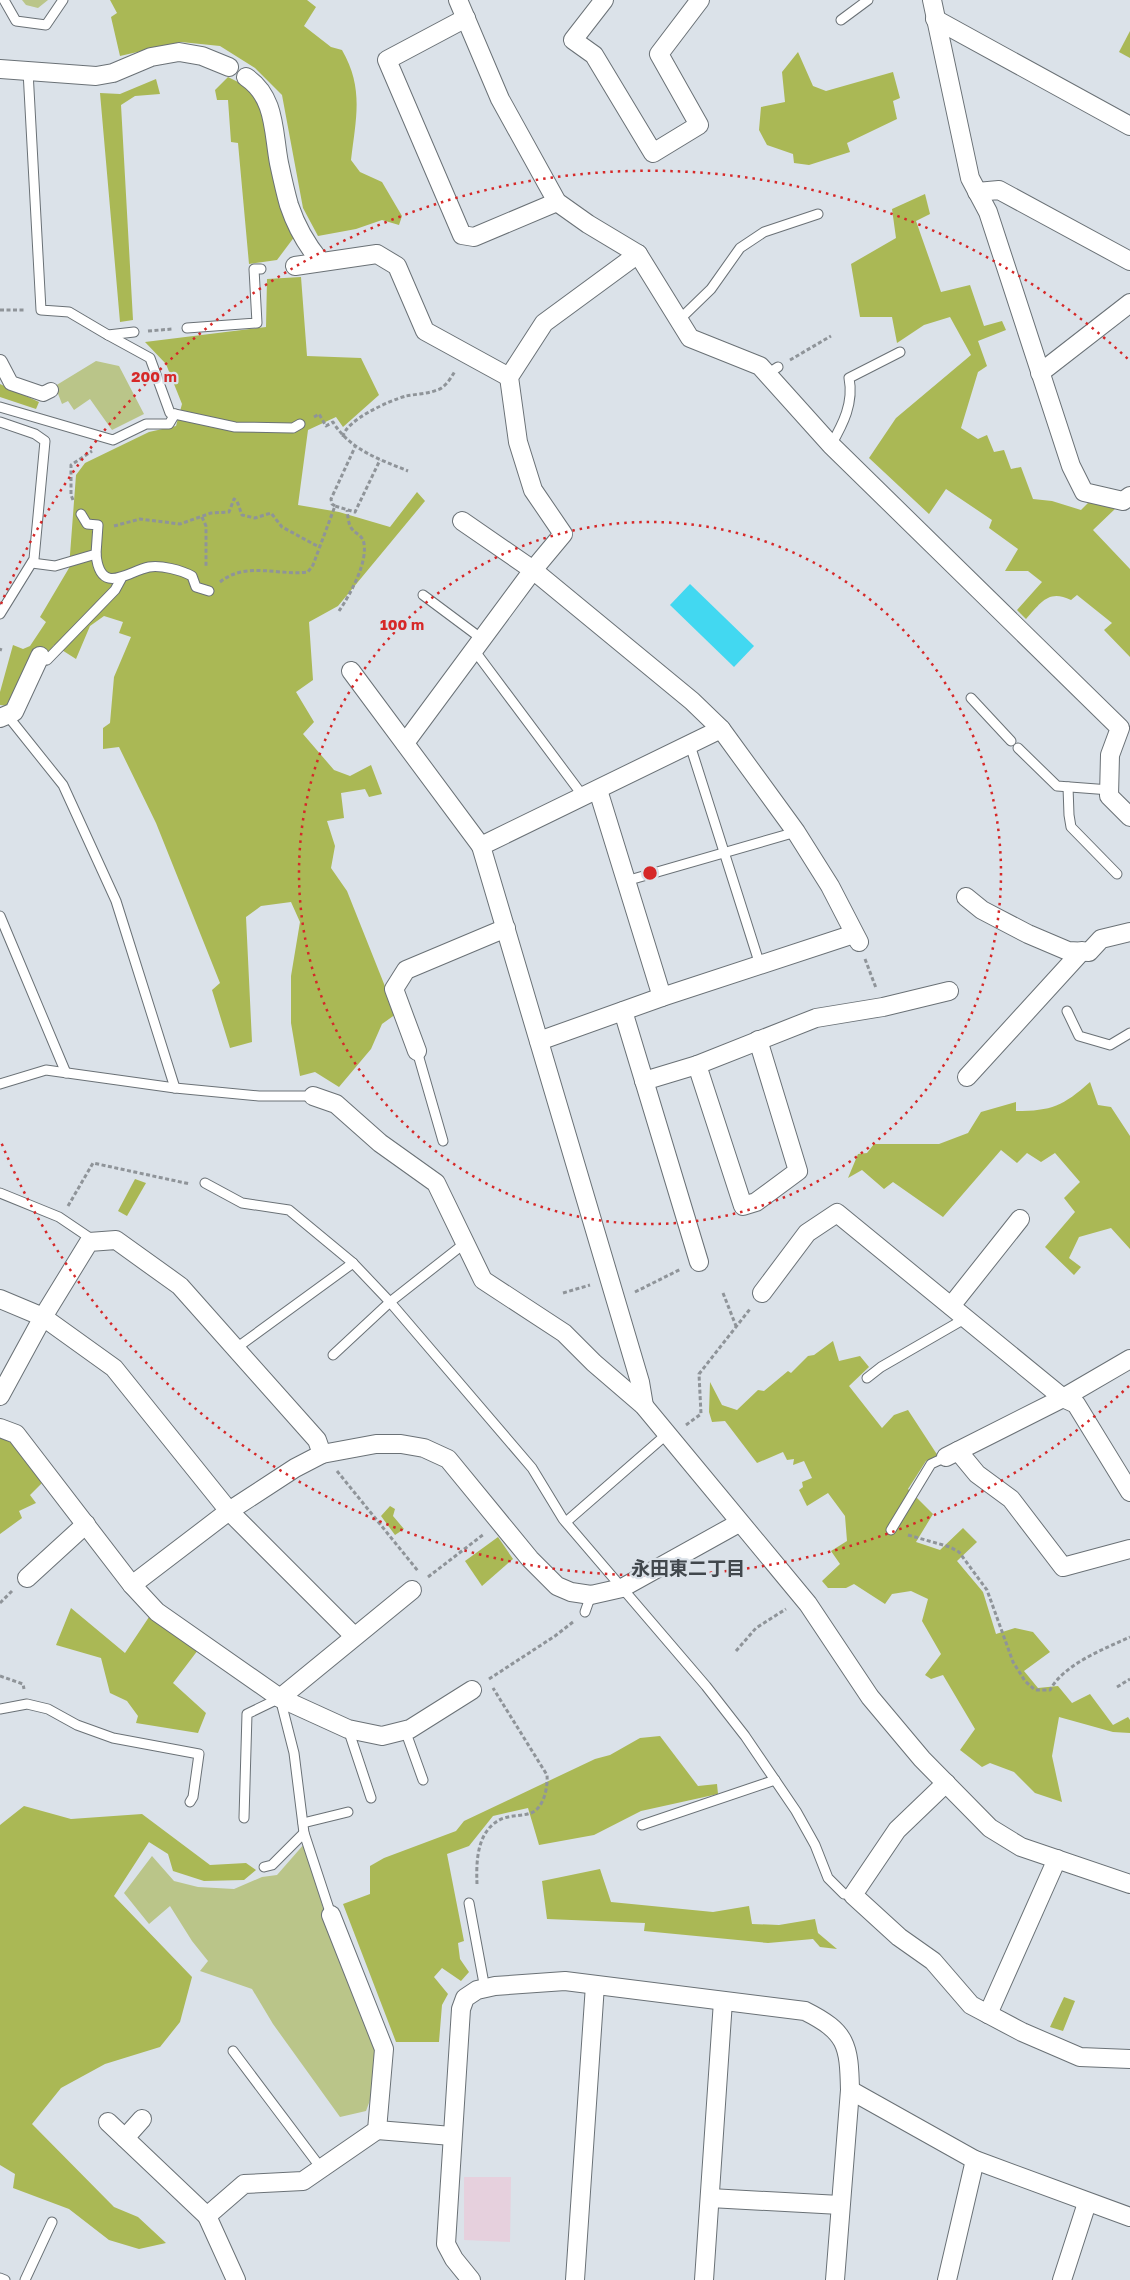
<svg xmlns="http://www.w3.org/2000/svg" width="1130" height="2280" viewBox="0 0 1130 2280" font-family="'Golos Text','Noto Sans JP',sans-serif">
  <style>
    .industrial { fill: #e6d0dd }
    .green { fill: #bac589 }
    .forest { fill: #aab855 }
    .water { fill: #42d8f1 }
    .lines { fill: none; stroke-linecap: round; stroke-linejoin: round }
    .service-casing { stroke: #6a7176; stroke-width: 11 }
    .pedestrian-casing { stroke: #6a7176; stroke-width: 16 }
    .minor-casing { stroke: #6a7176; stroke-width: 20 }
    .path { stroke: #8f9499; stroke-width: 3; stroke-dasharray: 4 2.5; stroke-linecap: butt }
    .service { stroke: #fff; stroke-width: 9 }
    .pedestrian { stroke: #fff; stroke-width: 14 }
    .minor { stroke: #fff; stroke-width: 18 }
    .ring { fill: none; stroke: #d62828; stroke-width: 2.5; stroke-dasharray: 2.5 5 }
    .labels { text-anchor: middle; stroke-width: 4.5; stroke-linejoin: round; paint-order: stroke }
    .neighbourhood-label { font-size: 19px; font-weight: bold; fill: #41474c; stroke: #dbe2e9 }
    .centre { fill: #d62828; stroke: #dbe2e9; stroke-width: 2.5 }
    .ring-label { font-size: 15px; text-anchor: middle; font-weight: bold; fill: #d62828; stroke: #dbe2e9; stroke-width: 4.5; stroke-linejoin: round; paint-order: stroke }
  </style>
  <rect width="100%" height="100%" fill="#dbe2e9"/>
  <path class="industrial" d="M464 2177H511L510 2242 464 2240Z"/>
  <g class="green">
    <path d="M22 0H48L38 8 26 5Z"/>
    <path d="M96 361 119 366 144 414 112 430 90 399 74 410 68 401 62 404 55 386Z"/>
    <path d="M305 1843 323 1908 379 2052 373 2092 366 2111 340 2117 273 2024 252 1989 200 1971 208 1961 192 1941 170 1906 149 1924 124 1893 152 1856 174 1881 198 1887 234 1889 262 1877 277 1875Z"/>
  </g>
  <g class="forest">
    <path d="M110 0H307L316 7 304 26 331 47 342 50C364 88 356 118 351 160L360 172 382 182 402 216 399 225 382 220 356 229 318 236 303 208 282 95 255 68 220 46 181 42 120 56 111 17 117 13Z"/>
    <path d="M1130 31V58L1119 52Z"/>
    <path d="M798 52 813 86 826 91 893 72 900 98 893 101 897 119 847 143 850 152 809 165 794 163 793 154 767 145 759 130 761 107 785 102 782 72Z"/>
    <path d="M228 77 250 88 263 102 295 236 277 260 249 264 238 143 231 142 228 100H217L215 90Z"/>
    <path d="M156 79 160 94 135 96 121 105 133 320 120 322 100 93 120 94Z"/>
    <path d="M925 194 930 214 916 221 941 292 970 285 984 326 1002 321 1006 330 978 341 987 366 978 372 961 428 978 439 987 435 994 452 1004 450 1011 469 1021 467 1033 499 1052 501 1081 510 1089 502 1116 508 1093 530 1130 569V657L1104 630 1112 623 1077 595 1071 600C1048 589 1041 603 1026 619L1017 610 1042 582 1028 571H1005L1018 549 989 528 992 520 946 489 929 514 869 458 896 418 971 355 950 317 924 325 897 343 892 317H860L851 264 896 238 892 209Z"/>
    <path d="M301 277 307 356 361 358 379 395 343 427 336 417 308 430 298 505 339 512 390 527 417 492 425 501 338 606 309 622 313 680 296 692 314 722 303 734 334 770 350 776 371 765 382 794 369 797 365 789 341 793 344 818 327 821 335 846 331 868 347 891 396 1014 382 1024 371 1049 339 1087 315 1072 300 1076 291 1023V976L300 922 291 902 261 906 246 917 252 1042 230 1048 212 990 220 983 156 823 119 747 103 749V728L110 723 114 677 131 637 119 633 123 622 104 616 90 626 76 659 54 645 10 706 0 705V692L13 645 23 649 30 646 46 622 40 617 69 568 76 475 85 463 149 432 176 426 182 404 166 364 145 342 266 327 267 279Z"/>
    <path d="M0 384 39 402 36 409 0 397Z"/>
    <path d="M1090 1082 1098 1105 1111 1107 1130 1136V1249L1111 1228 1079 1237 1069 1258 1081 1267 1074 1275 1045 1247 1075 1212 1064 1198 1080 1182 1055 1153 1041 1162 1027 1153 1017 1163 1001 1150 943 1217 893 1182 884 1189 862 1170 848 1178 858 1154 867 1153 874 1144H939L968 1133 981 1112 1016 1102V1111C1052 1111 1063 1106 1090 1082Z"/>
    <path d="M135 1179 146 1183 127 1216 118 1211Z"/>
    <path d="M833 1341 839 1361 860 1356 869 1367 849 1386 882 1428 894 1415 908 1410 938 1456 926 1461 908 1489 933 1514 916 1542 940 1550 963 1528 977 1542 957 1561 983 1592 996 1634 1015 1628 1033 1632 1050 1652 1024 1671 1038 1688 1058 1686 1072 1703 1090 1694 1113 1725 1128 1717 1130 1720V1733L1113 1732 1059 1717 1052 1756 1062 1802 1035 1793 1014 1772 990 1763 982 1767 960 1750 975 1729 943 1675 931 1679 925 1675 941 1654 922 1621 928 1599 911 1591 892 1594 885 1604 854 1584 846 1588H828L822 1581 840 1564 831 1551 847 1541 845 1516 828 1493 807 1506 799 1490 803 1487 802 1482 812 1478 804 1461 793 1465 794 1459 787 1460 783 1452 757 1463 725 1421 712 1422 709 1412 710 1382 722 1405 737 1410 758 1390 764 1391 788 1371 791 1373 808 1356 814 1355Z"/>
    <path d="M0 1434 15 1439 44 1481 30 1495 36 1503 19 1511 22 1518 0 1534Z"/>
    <path d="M390 1506 395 1509 393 1516 404 1529 395 1535 381 1516Z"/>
    <path d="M498 1537 513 1559 482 1586 465 1561Z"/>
    <path d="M71 1608 125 1653 151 1614 198 1650 173 1683 206 1713 198 1733 136 1723 138 1716 127 1701 110 1693 101 1658 56 1645Z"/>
    <path d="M660 1736 698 1786 717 1784 718 1794 641 1811 594 1835 539 1845 528 1808 493 1816 469 1846 447 1854 464 1941 458 1943 460 1959 469 1972 461 1981 442 1968 434 1977 448 1994 442 2005 439 2042H396L343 1904 370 1894V1866L384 1858 456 1831 464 1821 595 1759 610 1755 640 1738Z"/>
    <path d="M24 1806 71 1819 142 1814 210 1865 246 1863 256 1870 244 1880 204 1881 173 1871 168 1854 149 1842 114 1896 192 1977 180 2022 160 2047 105 2064 61 2088 32 2124 114 2207 138 2217 166 2243 139 2249 109 2240 69 2209 13 2188 15 2174 0 2165V1825Z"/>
    <path d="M600 1869 611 1902 713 1912 749 1906 752 1924 779 1925 815 1919 818 1933 837 1949 820 1947 813 1939 768 1943 644 1931 645 1923 547 1919 542 1881Z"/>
    <path d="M1064 1997 1075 2001 1063 2031 1050 2027Z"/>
  </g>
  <path class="water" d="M690 584 754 646 734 667 670 605Z"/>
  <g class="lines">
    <g class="service-casing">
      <g id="service">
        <path d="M4 0 16 21 46 25 63 0"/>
        <path d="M841 20 868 0"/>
        <path d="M28 71 41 310 69 312 108 335 134 332"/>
        <path d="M678 321 711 289 740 248 764 232 818 214"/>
        <path d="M187 328 257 323 254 269H261"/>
        <path d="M108 335 150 358 170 413 235 427 293 428 300 424"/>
        <path d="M767 374 778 367"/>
        <path d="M0 407 113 440 146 424H169L175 414"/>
        <path d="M0 422 35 434 45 441 34 559 0 614"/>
        <path d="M831 445C843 424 854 403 849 378L900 352"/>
        <path d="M96 554C100 597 128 571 149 567 161 565 181 570 192 576L196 587 209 591"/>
        <path d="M32 563 55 566 96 554 98 525 87 524 81 514"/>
        <path d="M423 595 482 639"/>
        <path d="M474 650 583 796"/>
        <path d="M40 656 47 660 115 590 121 579"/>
        <path d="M971 698 1011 741"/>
        <path d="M7 715 63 785 116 901 175 1088"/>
        <path d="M690 745 760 965"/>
        <path d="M1018 748 1057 786 1110 790"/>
        <path d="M1068 787 1069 815 1071 827 1117 874"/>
        <path d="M626 881 796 832"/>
        <path d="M0 916 66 1073"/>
        <path d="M1067 1011 1079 1036 1110 1045 1130 1033"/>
        <path d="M417 1051 443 1141"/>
        <path d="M0 1084 46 1070 175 1088 259 1096H313"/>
        <path d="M205 1183 242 1203 289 1210 353 1263 390 1302 532 1468 563 1519 706 1686 745 1736 796 1811 815 1845 828 1878 844 1894 853 1895"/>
        <path d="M0 1193 59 1217 93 1240"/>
        <path d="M235 1349 353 1263"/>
        <path d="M333 1355 390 1302 465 1243"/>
        <path d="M867 1378 881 1367 966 1318"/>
        <path d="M566 1522 667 1434"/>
        <path d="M891 1530 931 1464 946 1457"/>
        <path d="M585 1612 591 1595"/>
        <path d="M0 1709 27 1704 48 1709 77 1725 113 1738 199 1754 193 1797 190 1802"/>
        <path d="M348 1729 371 1798"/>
        <path d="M405 1730 423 1780"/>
        <path d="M244 1818 247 1714 280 1698 294 1753 304 1833 331 1915"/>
        <path d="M303 1823 348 1812"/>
        <path d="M642 1825 775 1780"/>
        <path d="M264 1867 272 1865 304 1833"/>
        <path d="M469 1903 485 1989"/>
        <path d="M233 2051 321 2168"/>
        <path d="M0 2278 5 2280"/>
        <path d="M25 2280 52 2222"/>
      </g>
    </g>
    <g class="pedestrian-casing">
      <path id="pedestrian" d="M0 362 11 383 43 394 51 390"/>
    </g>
    <g class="minor-casing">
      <g id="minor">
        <path d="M458 0 500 99 557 202 588 224 638 254 690 338 760 366 831 445 1120 728 1110 755 1109 796 1130 817"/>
        <path d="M604 0 573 40 594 55 653 153 699 125 659 54 700 0"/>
        <path d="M932 0 970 178 988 212 1071 466 1084 492 1123 501 1130 496"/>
        <path d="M466 18 387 60 462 235 474 237 557 202"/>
        <path d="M935 19 1130 126"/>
        <path d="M0 69 96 76 113 73 151 57 179 52 202 56 229 67"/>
        <path d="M246 77C276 97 273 132 279 163 282 177 285 191 289 205 296 226 306 244 320 261"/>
        <path d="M977 192 999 190 1130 261"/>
        <path d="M295 266 377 254 397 266 425 331 509 377"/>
        <path d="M1040 373 1130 303"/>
        <path d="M462 521 533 570 692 701 721 729 796 832 830 886 859 942"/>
        <path d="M351 671 481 846"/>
        <path d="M0 718 14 712 40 656"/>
        <path d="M405 743 533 570 563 534 533 490 518 442 509 377 544 323 638 254"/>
        <path d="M598 790 662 997"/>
        <path d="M966 897 982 910 1028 934 1068 951 1089 952 1101 939 1130 932"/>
        <path d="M623 1011 699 1262"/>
        <path d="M539 1041 662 997 854 934"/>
        <path d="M417 1051 394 989 406 970 506 928"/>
        <path d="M697 1065 743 1206 756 1202 798 1171 758 1040"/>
        <path d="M967 1077 1082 951"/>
        <path d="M644 1081 697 1065 816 1018 883 1007 949 991"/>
        <path d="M313 1096 336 1104 380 1143 436 1183 483 1280 564 1333 594 1363 644 1406 808 1604 870 1697 922 1759 990 1828 1021 1847 1130 1884"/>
        <path d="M762 1293 807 1233 837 1213 1063 1398 1076 1404 1130 1492"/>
        <path d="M0 1299 43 1317 114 1368 229 1511 354 1636"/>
        <path d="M951 1306 1020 1219"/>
        <path d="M0 1396 43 1317 89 1242 116 1240 180 1286 317 1440 322 1454"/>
        <path d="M644 1406 640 1382 481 846 721 729"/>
        <path d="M0 1428 16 1434 132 1585 157 1612 280 1698 348 1729 382 1736 410 1729 472 1690"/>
        <path d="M958 1451 977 1474 1011 1499 1063 1567 1130 1549"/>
        <path d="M946 1457 1063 1398 1130 1359"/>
        <path d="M27 1578 86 1524"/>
        <path d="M132 1585 229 1511 295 1468 322 1454 376 1444H401L424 1448 448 1459 530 1559 557 1586 571 1592 591 1595 622 1588 739 1523"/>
        <path d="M280 1698 412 1590"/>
        <path d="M946 1783 897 1830 853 1895 899 1937 933 1961 971 2005 1022 2032 1080 2057 1130 2059"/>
        <path d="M988 2014 1057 1859"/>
        <path d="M850 2090 975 2160 1130 2217"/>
        <path d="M108 2122 207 2216"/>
        <path d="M377 2130 452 2136"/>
        <path d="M125 2138 142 2119"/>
        <path d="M710 2198 840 2205"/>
        <path d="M236 2280 207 2216 244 2184 303 2181 377 2130 384 2049 331 1915"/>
        <path d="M471 2280 454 2259 446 2244 461 2009 465 1998 477 1990 495 1986 565 1981 805 2011C847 2032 849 2045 850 2090L835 2280"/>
        <path d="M575 2280 595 1985"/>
        <path d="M704 2280 723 2001"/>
        <path d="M947 2280 975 2160"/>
        <path d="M1062 2280 1087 2203"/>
      </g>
    </g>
    <g class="path">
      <path d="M0 310H26"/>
      <path d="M148 331 172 329"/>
      <path d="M790 360 831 336"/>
      <path d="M314 417 319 414 326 426 333 422C350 450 379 459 408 471"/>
      <path d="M343 437C345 420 391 400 406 396 416 394 427 394 437 390 445 388 451 378 455 371"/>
      <path d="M73 500 71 495V465L92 451"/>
      <path d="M335 506 332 504 331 499 355 447"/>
      <path d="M202 517 206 526V568"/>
      <path d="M114 526 140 519 180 524 211 513 229 512 234 499 237 501 242 515 255 518 271 513 282 527 319 547"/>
      <path d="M220 582C246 561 278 576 308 572L313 565 335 506 355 512 380 460"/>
      <path d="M339 611C350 595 370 559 363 540 360 534 356 534 352 529 348 524 348 516 347 510"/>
      <path d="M0 651 1 648"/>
      <path d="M865 959 876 988"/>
      <path d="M68 1206 93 1163 190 1184"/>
      <path d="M635 1292 681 1269"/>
      <path d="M563 1293 590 1285"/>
      <path d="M723 1293 736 1326"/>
      <path d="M686 1425 701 1414 699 1374 750 1309"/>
      <path d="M337 1471 418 1571"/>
      <path d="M908 1535 950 1547 959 1552 987 1590 1013 1662 1025 1681 1035 1690H1050C1064 1664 1104 1649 1130 1637"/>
      <path d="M428 1577 484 1534"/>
      <path d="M0 1603 12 1591"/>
      <path d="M736 1651 756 1628 786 1609"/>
      <path d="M0 1676 23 1684 24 1689"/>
      <path d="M489 1679 555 1636 573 1622"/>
      <path d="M1117 1687 1130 1679"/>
      <path d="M477 1884C476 1860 477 1828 504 1818 513 1815 523 1816 531 1813 544 1808 548 1787 547 1775L493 1688"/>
    </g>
    <use href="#service" class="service"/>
    <use href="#pedestrian" class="pedestrian"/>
    <use href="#minor" class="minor"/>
  </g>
  <g class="ring">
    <circle cx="650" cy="873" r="351"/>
    <path d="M1129 1386A702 702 0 0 1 1 1142M1 604A702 702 0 0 1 1129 360"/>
  </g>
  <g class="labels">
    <g class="neighbourhood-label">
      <text x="688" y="1575">永田東二丁目</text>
    </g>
  </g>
  <circle cx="650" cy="873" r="8" class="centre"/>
  <g class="ring-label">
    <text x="154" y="382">200 m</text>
    <text x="402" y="630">100 m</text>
  </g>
</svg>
